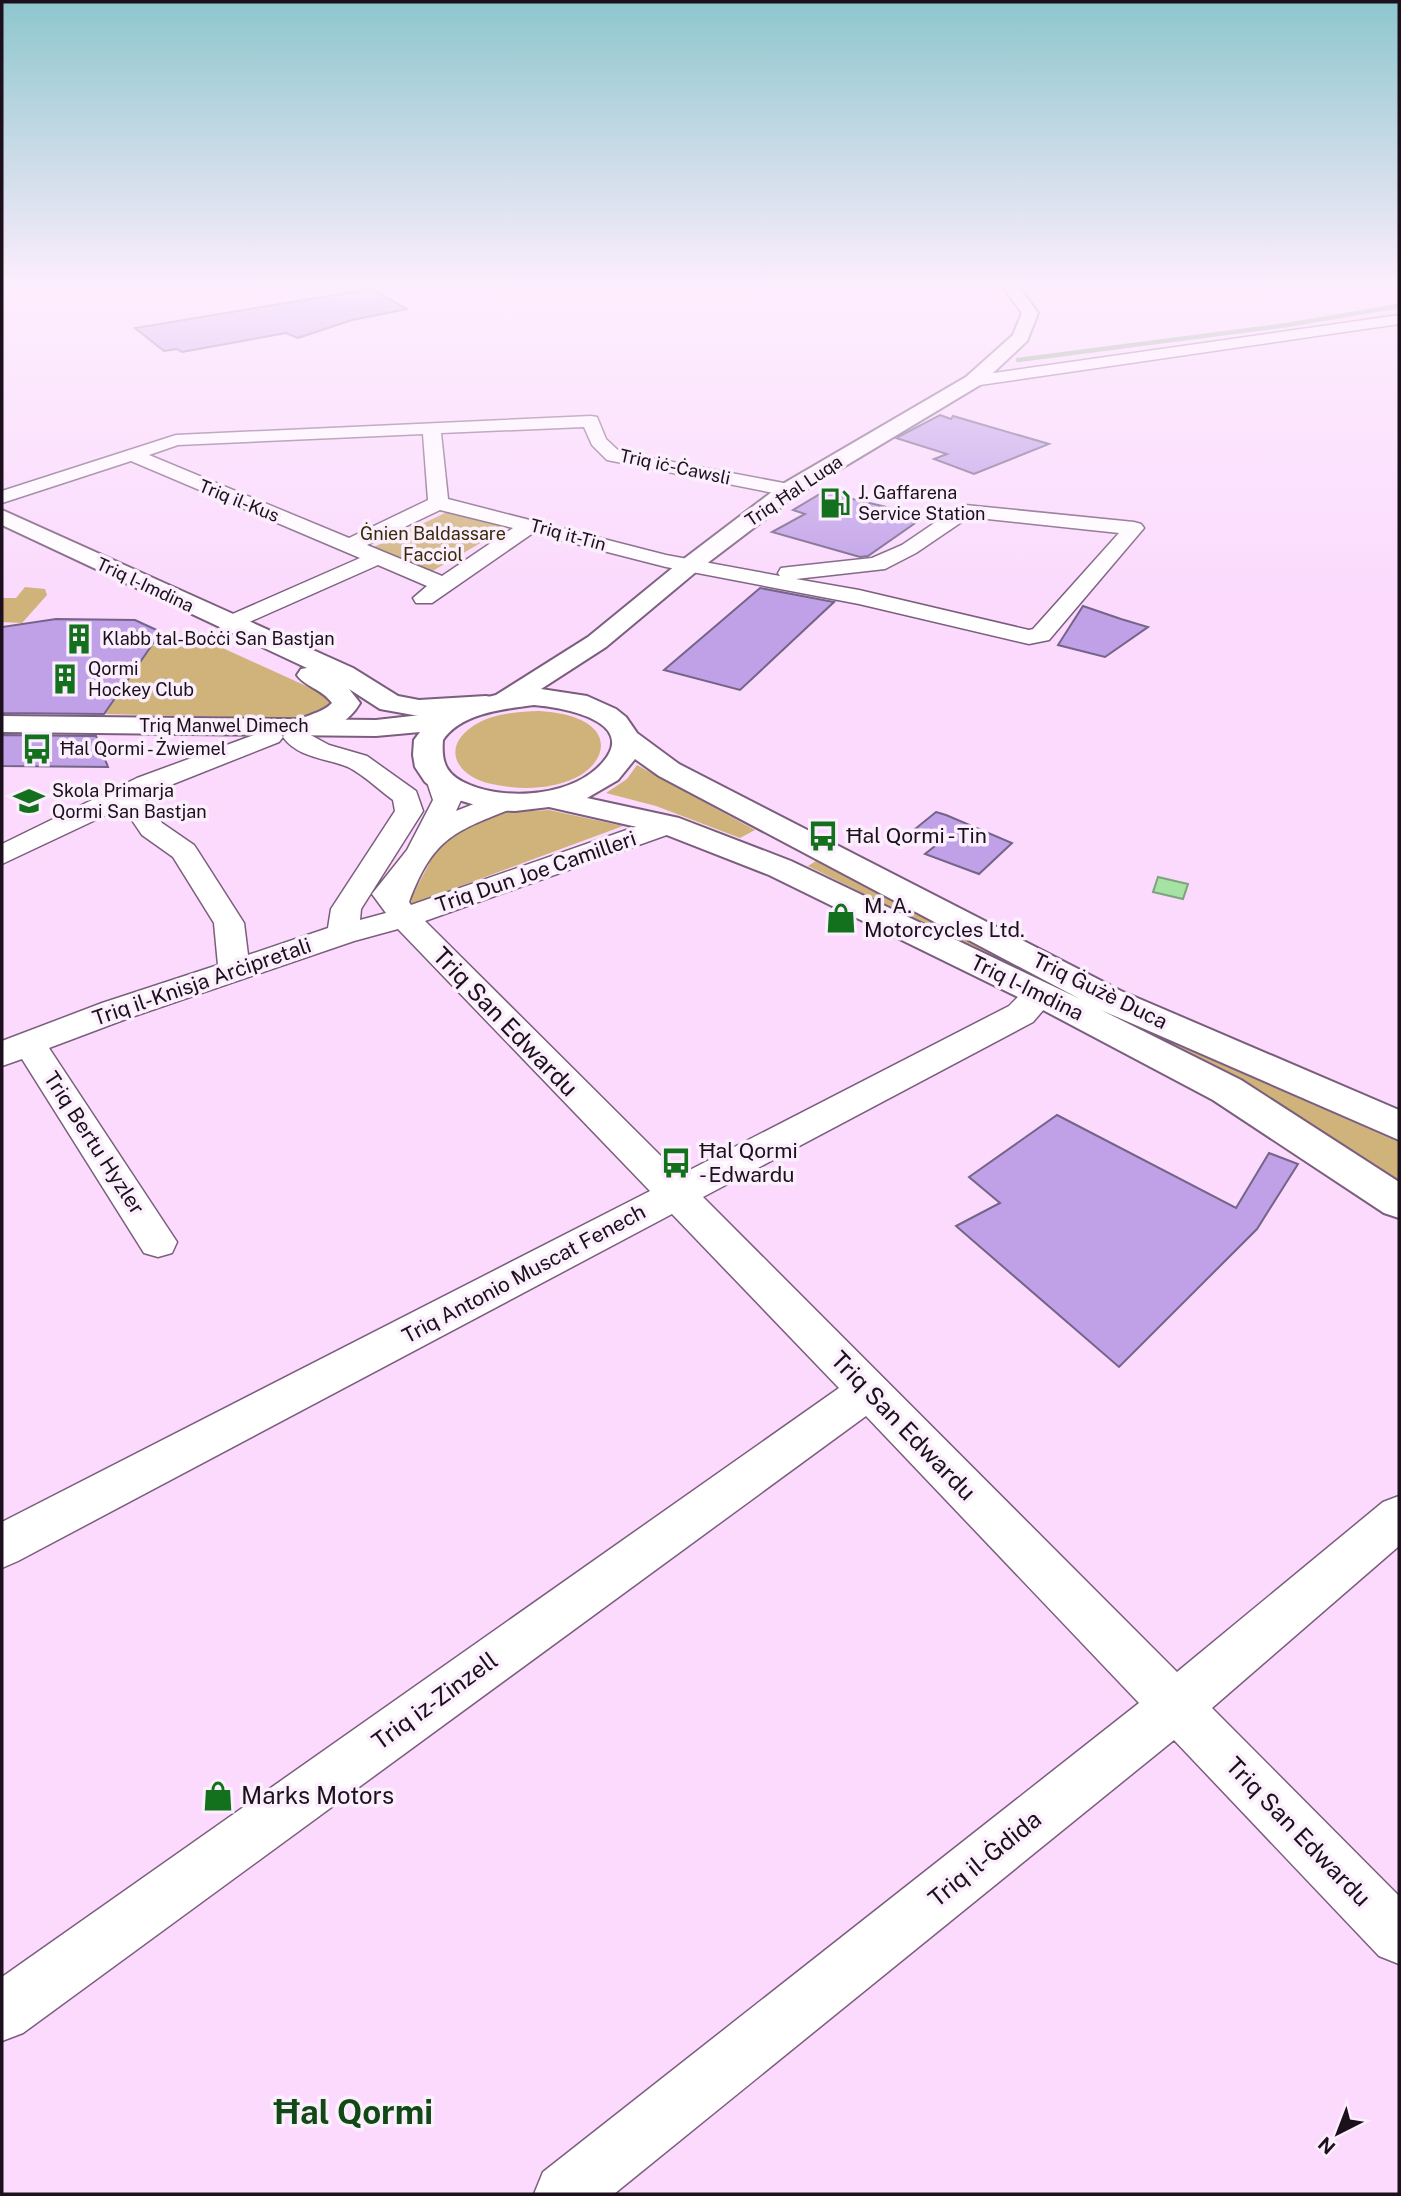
<svg xmlns="http://www.w3.org/2000/svg" width="1401" height="2196" viewBox="0 0 1401 2196" font-family="'Public Sans',sans-serif">
  <style>
    .green { fill: #cfb37b }
    .water { fill: #a5e2a4; stroke: #7ca37b; stroke-width: 2 }
    .lines { fill: none; stroke-linecap: round; stroke-linejoin: round }
    .stream { stroke: #7ca37b; stroke-width: 4.5 }
    .building { fill: #c0a0e7; stroke: #736488; stroke-width: 2 }
    .minor-casing { stroke: #7b5e7d; stroke-width: 3 }
    .secondary-casing { stroke: #7b5e7d; stroke-width: 4 }
    .trunk-casing { stroke: #7b5e7d; stroke-width: 4 }
    .minor { fill: #fff; fill-rule: evenodd }
    .secondary { fill: #fff; fill-rule: evenodd }
    .trunk { fill: #fff; fill-rule: evenodd }
    .labels { text-anchor: middle; stroke-width: 7; stroke-linejoin: round; paint-order: stroke }
    .far-street-label { font-size: 18px; fill: #1c101c; stroke: #fceffd }
    .far-poi-label { font-size: 18px; fill: #1c101c; stroke: #fceffd; text-anchor: start }
    .far-park-label { font-size: 18px; fill: #392a07; stroke: #fceffd }
    .poi-label { font-size: 21px; fill: #1c101c; stroke: #fceffd; text-anchor: start }
    .street-label { font-size: 21px; fill: #1c101c; stroke: #fceffd }
    .near-street-label { font-size: 24px; fill: #1c101c; stroke: #fceffd }
    .near-poi-label { font-size: 24px; fill: #1c101c; stroke: #fceffd; text-anchor: start }
    .near-district-label { font-size: 33px; font-weight: bold; fill: #114915; stroke: #fceffd }
  </style>
  <rect width="100%" height="100%" fill="#fbdafd"/>
  <g class="green">
    <path d="M457 512 502 524 506 528 431 572 377 550 374 547 445 513Z"/>
    <path d="M25 587 45 589 47 595 22 623 2 622V598H16Z"/>
    <path d="M205 640 326 695 332 706 304 719 105 714 151 646 193 647Z"/>
    <path d="M539 711C554 712 568 714 581 720 613 735 603 765 575 778 549 790 520 790 492 784 459 778 439 749 473 726 492 713 517 712 539 711Z"/>
    <path d="M637 765 755 830 740 838 656 806 606 793 627 779Z"/>
    <path d="M549 810 623 826 407 906 443 837 496 813Z"/>
    <path d="M816 861 1074 996 1179 1046 1399 1142V1188L1331 1139 981 952 808 866Z"/>
  </g>
  <path class="water" d="M1158 877 1188 884 1183 899 1153 892Z"/>
  <g class="lines">
    <path class="stream" d="M1018 360 1287 325 1399 306"/>
  </g>
  <g class="building">
    <path d="M371 289 407 309 352 320 298 338 286 333 182 352 177 349 164 351 135 328Z"/>
    <path d="M940 415 951 419 953 416 1049 444 974 474 934 459 947 454 896 438Z"/>
    <path d="M823 492 916 514 912 517 921 519 868 556 860 557 772 532 805 514 793 510Z"/>
    <path d="M760 588 834 602 740 690 664 670Z"/>
    <path d="M1083 606 1121 619 1148 627 1105 657 1058 645Z"/>
    <path d="M56 619 135 620 161 632 104 714 2 713V627Z"/>
    <path d="M2 735 96 736 108 767 2 766Z"/>
    <path d="M936 812 946 815 1012 843 979 874 925 854 935 846 925 841 929 837 915 829Z"/>
    <path d="M1057 1115 1236 1208 1269 1153 1298 1164 1257 1229 1119 1367 956 1226 1000 1203 969 1177Z"/>
  </g>
  <g class="lines">
    <g class="minor-casing">
      <g id="minor">
        <path d="M1399 315V324L973 386 965 381 973 376Z"/>
        <path d="M591 416 597 417 606 439 620 452 789 484 799 490 789 496 607 460 592 445 584 427 441 433 448 499 666 555 780 576 778 573 781 568 789 567 872 558 902 545 958 507 965 505 1134 522 1141 524 1144 528 1049 640 1029 644 859 604 666 567 533 533 432 603H416L413 598 427 586 378 565 229 631 221 629 218 624 221 619 360 558 131 461 2 503V491L176 435ZM423 434 428 500 349 538 149 455 178 445ZM440 510 513 528 442 576 367 545ZM969 517 1119 533 1033 629 1029 630 859 590 796 579 885 569 916 553Z"/>
        <path d="M270 729 279 732 283 737 279 742 143 796 162 823 194 845 198 851 244 923 248 955 328 928 331 909 395 811 393 800C379 790 364 775 348 767 326 758 298 758 283 737L287 732 296 729 305 732 329 745 367 756 416 791 423 811 361 909 360 920 386 913 372 894 407 850 433 800 426 779 429 773 439 771 449 773 461 800 456 811 494 796 504 794 514 796 518 802 514 808C452 832 433 839 409 902L411 905 658 819 668 817 678 819 682 825 678 831 425 921 680 1175 1009 1006C1023 992 1032 981 1052 987L1057 994 1033 1022 703 1197 1177 1672 1383 1502 1399 1496V1546L1212 1708 1399 1896V1964L1379 1956 1174 1740 614 2194H534L543 2172 1139 1703 866 1416 23 2033 2 2041V1977L839 1388 672 1214 18 1561 2 1568V1522L650 1191 398 929 354 941 126 1019 49 1048 177 1242 172 1253 158 1257 144 1253 22 1059 2 1066V1041L102 1003 218 965 214 923 173 857 142 835 123 807 2 864V844L137 778Z"/>
      </g>
    </g>
    <g class="secondary-casing">
      <path id="secondary" d="M2 510 353 668 398 696 419 700 486 696 496 698 500 704 496 710 486 712 419 716 380 709 349 689 360 703C348 724 320 739 296 733L292 727C301 714 321 715 332 703 321 688 305 687 297 675L301 669 307 668 2 525Z"/>
    </g>
    <g class="trunk-casing">
      <path id="trunk" d="M1004 288H1020L1038 313 1027 341 980 385 797 495 697 571 606 647 541 689 587 696 616 709 626 717 637 733 679 764 1121 991 1399 1110V1140L1101 1010 1241 1080 1399 1182V1218L1384 1213 1213 1100 1028 1002 769 875 659 832 549 807 515 811 492 810 442 795 425 782 415 767 413 755 414 740 420 732 376 736 2 732V716L376 720 439 713 457 705 496 695 588 637 681 561 781 485 966 377 1013 335 1022 313ZM534 705C559 707 639 720 603 762 574 796 509 801 470 785 447 776 441 764 443 740 461 713 504 709 534 705ZM635 759 659 776 1080 999 791 861 679 818 587 798 618 780Z"/>
    </g>
    <use href="#minor" class="minor"/>
    <use href="#secondary" class="secondary"/>
    <use href="#trunk" class="trunk"/>
  </g>
  <linearGradient id="sky" x2="0" y2="1"><stop stop-color="#8dc6cd"/><stop offset="0.48" stop-color="#fdeefe"/><stop offset="1" stop-color="#fdeefe" stop-opacity="0"/></linearGradient>
  <rect width="1401" height="595" fill="url(#sky)"/>
  <defs>
    <g id="fuel-bare" transform="scale(2.415)"><path d="M-5.5-6h7V0h2V4h1.3V-2.5L3-4.5l.8-.8L6-3V5H2.5V1h-1V6h-7ZM-4.2-4.7v3.2H.2V-4.7Z" fill="#13701d" stroke="#fceffd" stroke-width="2.5" paint-order="stroke"/></g>
    <g id="building-bare" transform="scale(2.415)"><path d="M-4-6H4V6H1V3H-1V6H-4ZM-2.5-4.3h1.7v1.8h-1.7ZM.8-4.3h1.7v1.8H.8ZM-2.5-1h1.7V.8h-1.7ZM.8-1h1.7V.8H.8Z" fill="#13701d" stroke="#fceffd" stroke-width="2.5" paint-order="stroke"/></g>
    <g id="bus-bare" transform="scale(2.415)"><path d="M-5-6H5V4H4V6H2V4H-2V6H-4V4H-5ZM-3.5-4V0h7V-4ZM-3.5 1.2v1.5H-2V1.2ZM2 1.2v1.5H3.5V1.2Z" fill="#13701d" stroke="#fceffd" stroke-width="2.5" paint-order="stroke"/></g>
    <g id="school-bare" transform="scale(2.415)"><path d="M0-5L7-2L0 1L-7-2ZM-4 1L0 2.5L4 1V4Q0 6-4 4Z" fill="#13701d" stroke="#fceffd" stroke-width="2.5" paint-order="stroke"/></g>
    <g id="shop-bare" transform="scale(2.415)"><path d="M-5-2.5h2.3a2.7 3.5 0 0 1 5.4 0H5L5.5 6h-11ZM-1.5-2.5h3a1.5 2.3 0 0 0-3 0Z" fill="#13701d" stroke="#fceffd" stroke-width="2.5" paint-order="stroke"/></g>
  </defs>
  <g fill-rule="evenodd">
    <use href="#fuel-bare" x="835" y="503"/>
    <use href="#building-bare" x="79" y="639"/>
    <use href="#building-bare" x="65" y="679"/>
    <use href="#bus-bare" x="37" y="749"/>
    <use href="#school-bare" x="29" y="801"/>
    <use href="#bus-bare" x="823" y="836"/>
    <use href="#shop-bare" x="841" y="918"/>
    <use href="#bus-bare" x="676" y="1163"/>
    <use href="#shop-bare" x="218" y="1796"/>
  </g>
  <g class="labels">
    <g class="far-street-label">
      <text transform="translate(675 467) rotate(12)" y="6">Triq iċ-Ċawsli</text>
      <text transform="translate(794 491) rotate(-34)" y="6">Triq Ħal Luqa</text>
      <text transform="translate(239 501) rotate(22)" y="6">Triq il-Kus</text>
      <text transform="translate(568 535) rotate(15)" y="6">Triq it-Tin</text>
      <text transform="translate(145 585) rotate(25)" y="6">Triq l-Imdina</text>
      <text x="224" y="732">Triq Manwel Dimech</text>
    </g>
    <g class="far-poi-label">
      <text x="858" y="499">J. Gaffarena<tspan x="858" dy="21">Service Station</tspan></text>
      <text x="102" y="645">Klabb tal-Boċċi San Bastjan</text>
      <text x="88" y="675">Qormi<tspan x="88" dy="21">Hockey Club</tspan></text>
      <text x="60" y="755">Ħal Qormi - Żwiemel</text>
      <text x="52" y="797">Skola Primarja<tspan x="52" dy="21">Qormi San Bastjan</tspan></text>
    </g>
    <g class="far-park-label">
      <text x="433" y="540">Ġnien Baldassare<tspan x="433" dy="21">Facciol</tspan></text>
    </g>
    <g class="poi-label">
      <text x="846" y="843">Ħal Qormi - Tin</text>
      <text x="864" y="913">M. A.<tspan x="864" dy="24">Motorcycles Ltd.</tspan></text>
      <text x="699" y="1158">Ħal Qormi<tspan x="699" dy="24">- Edwardu</tspan></text>
    </g>
    <g class="street-label">
      <text transform="translate(536 872) rotate(-19)" y="7">Triq Dun Joe Camilleri</text>
      <text transform="translate(202 982) rotate(-19)" y="7">Triq il-Knisja Arċipretali</text>
      <text transform="translate(1027 988) rotate(26)" y="7">Triq l-Imdina</text>
      <text transform="translate(1100 991) rotate(26)" y="7">Triq Ġużè Duca</text>
      <text transform="translate(94 1143) rotate(57)" y="7">Triq Bertu Hyzler</text>
      <text transform="translate(524 1274) rotate(-28)" y="7">Triq Antonio Muscat Fenech</text>
    </g>
    <g class="near-street-label">
      <text transform="translate(505 1022) rotate(46)" y="8">Triq San Edwardu</text>
      <text transform="translate(903 1426) rotate(46)" y="8">Triq San Edwardu</text>
      <text transform="translate(435 1701) rotate(-36)" y="8">Triq iz-Zinzell</text>
      <text transform="translate(1298 1832) rotate(46)" y="8">Triq San Edwardu</text>
      <text transform="translate(985 1859) rotate(-39)" y="8">Triq il-Ġdida</text>
    </g>
    <g class="near-poi-label">
      <text x="241" y="1804">Marks Motors</text>
    </g>
    <g class="near-district-label">
      <text x="353" y="2124">Ħal Qormi</text>
    </g>
  </g>
  <rect width="1401" height="2196" fill="none" stroke="#1c101c" stroke-width="7"/>
  <g transform="translate(1338 2133) rotate(222)" stroke="#fceffd" stroke-width="5" paint-order="stroke">
  <path d="M0-5L12 26L0 18L-12 26Z" fill="#1c101c"/>
  <text y="-10" font-size="19" font-weight="bold" text-anchor="middle" fill="#1c101c">N</text>
  </g>
</svg>
